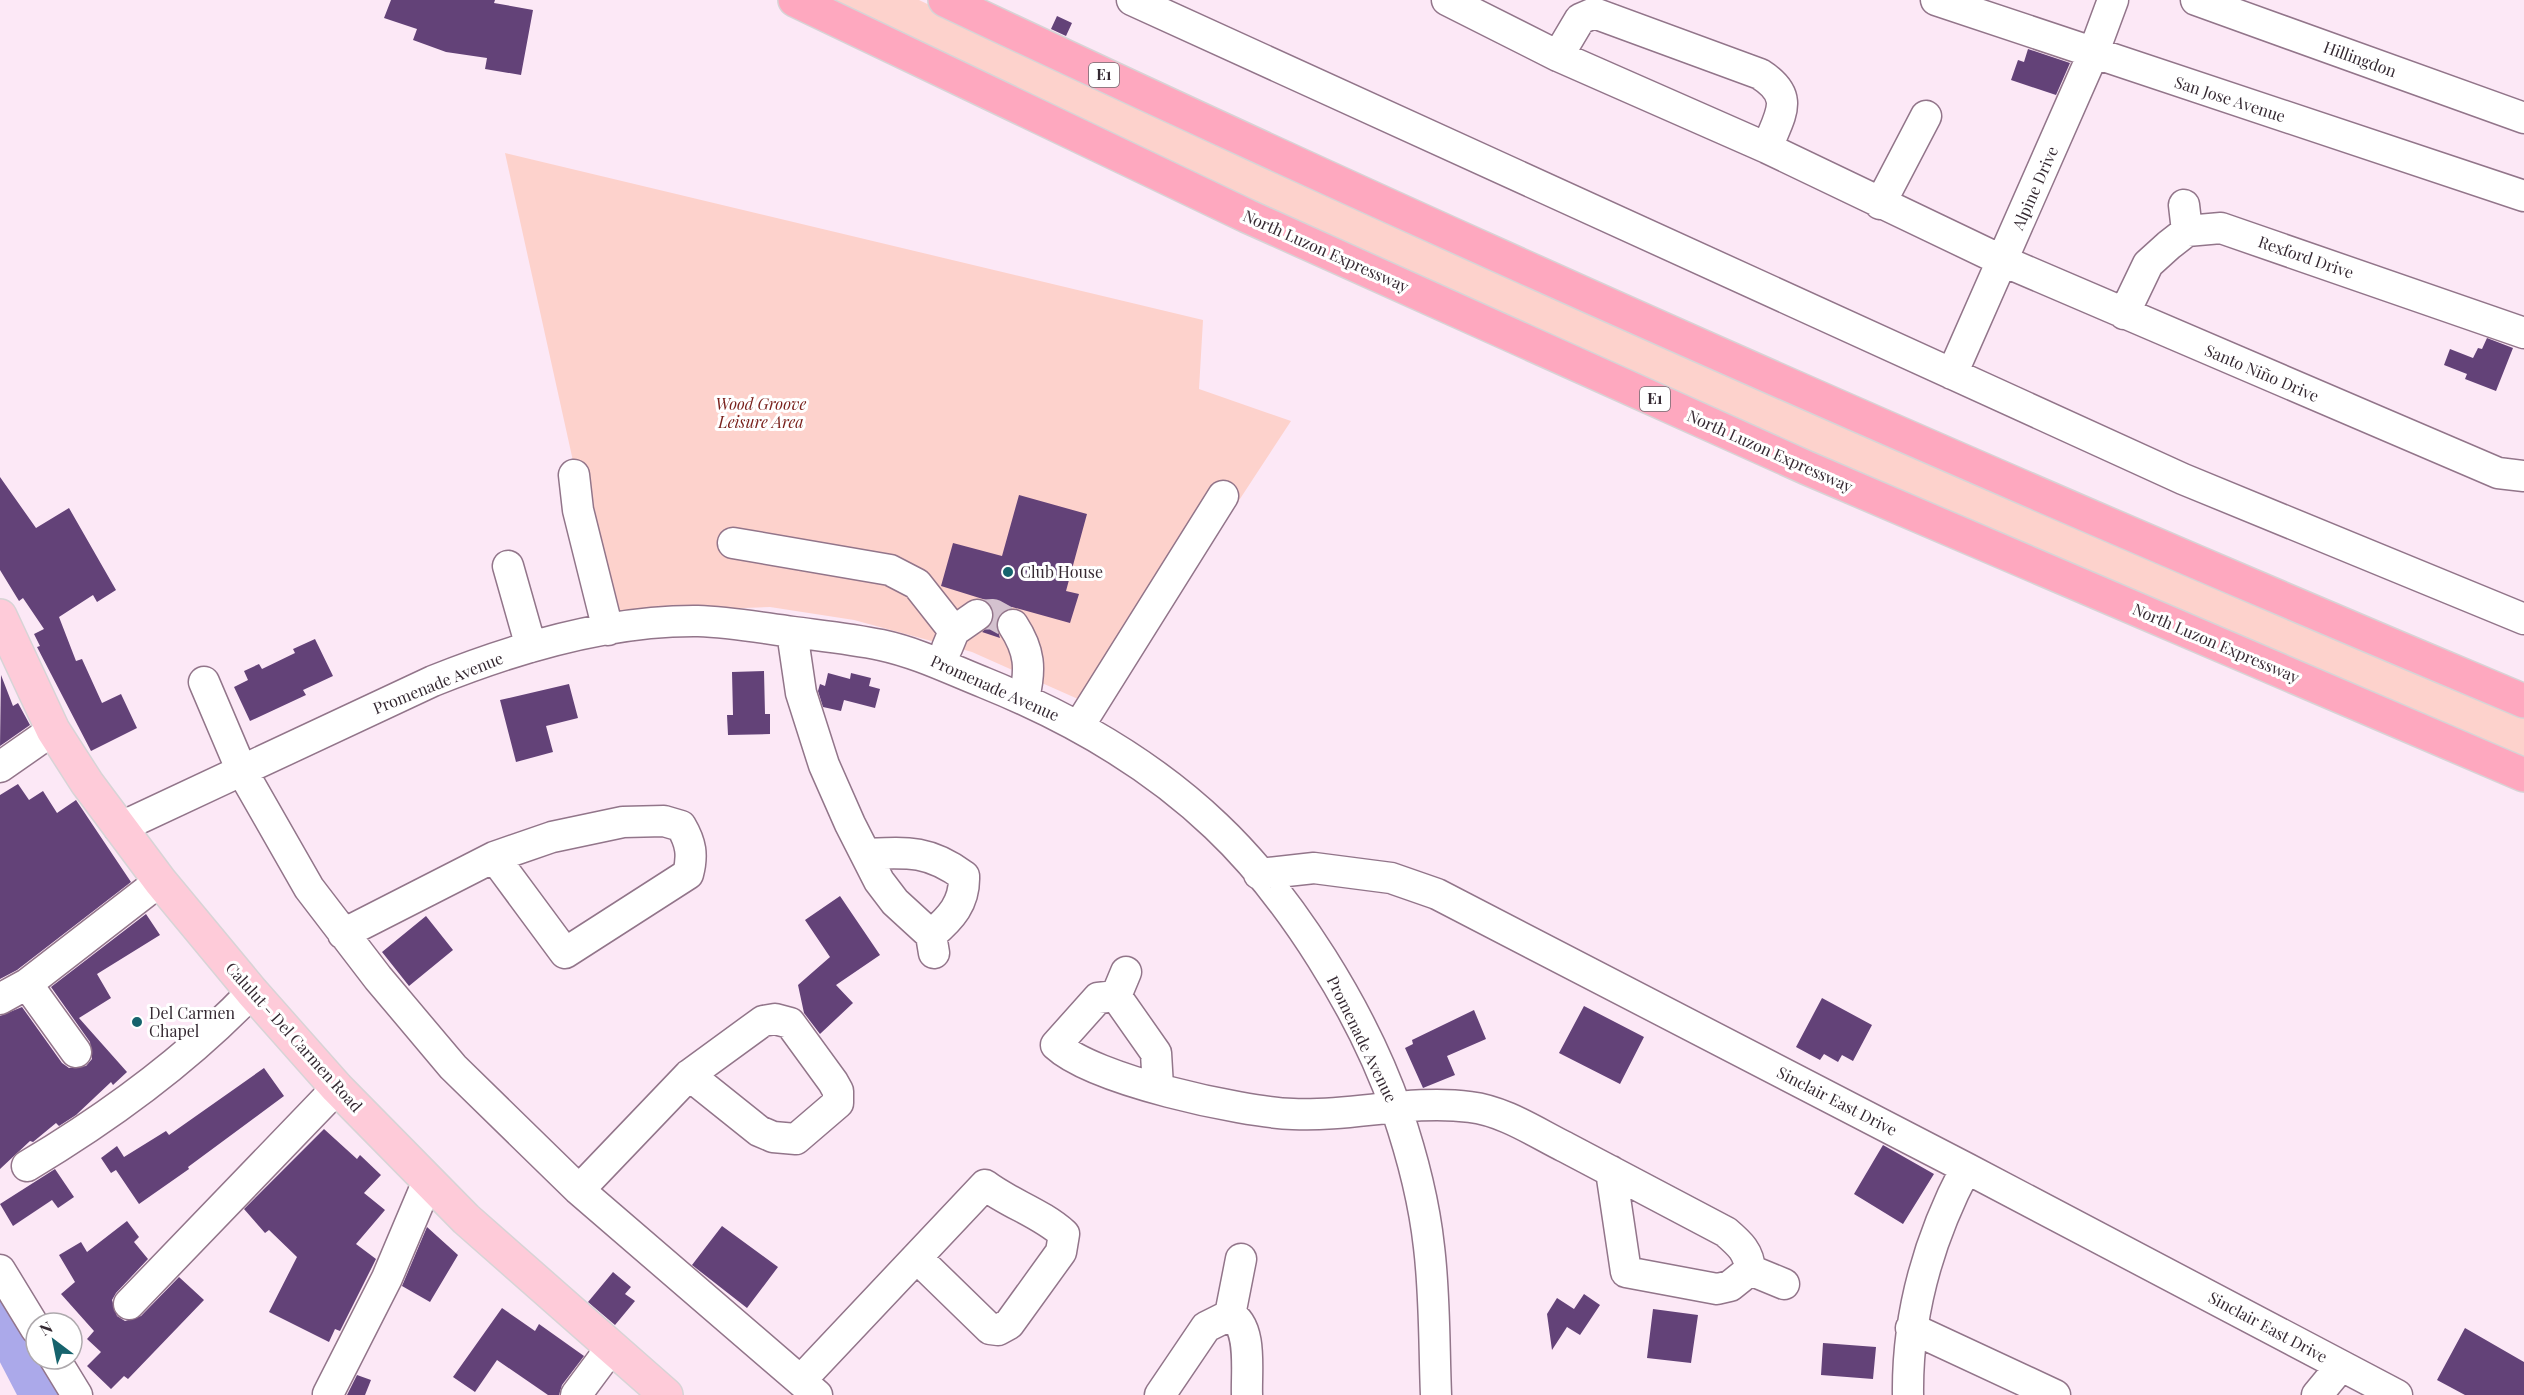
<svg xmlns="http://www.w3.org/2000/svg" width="2524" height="1395" font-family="'Playfair Display',serif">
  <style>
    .green { fill: #fdd2cc }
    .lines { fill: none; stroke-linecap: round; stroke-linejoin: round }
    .river { stroke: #aba9ea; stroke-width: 39 }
    .building { fill: #634278 }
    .minor-tunnel { stroke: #d4c2cf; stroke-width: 30; stroke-dasharray: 30 15; stroke-linecap: butt }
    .minor-casing { stroke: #92758a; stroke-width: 33 }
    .major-casing { stroke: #d7d4d6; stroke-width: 36 }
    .highway-casing { stroke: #d7d4d6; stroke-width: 36 }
    .minor { stroke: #fff; stroke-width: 30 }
    .major { stroke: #fecbd9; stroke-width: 33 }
    .highway { stroke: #fea8bf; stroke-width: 33 }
    .poi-dot { fill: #16636d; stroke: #fff; stroke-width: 2 }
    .labels { text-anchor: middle; stroke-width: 6; stroke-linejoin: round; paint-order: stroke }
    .shield { fill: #fff; stroke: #726970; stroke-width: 1.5 }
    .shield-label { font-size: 15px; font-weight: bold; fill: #352932 }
    .street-label { font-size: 16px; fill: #352932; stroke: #fff }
    .park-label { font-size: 16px; font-style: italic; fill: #7a221d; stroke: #fff }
    .poi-label { font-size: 16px; fill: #352932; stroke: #fff; text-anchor: start }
  </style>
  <rect width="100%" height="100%" fill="#fce8f6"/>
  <!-- green -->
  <path class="green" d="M818,0H919L1048,62L2258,604L2524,717V763L1608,367Z
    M505,153L1203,320L1199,389L1291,421L1139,653L1096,707L972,652L854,620L770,607L611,613L590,538Z"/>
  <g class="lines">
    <!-- river -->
    <path class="river" d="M0,1320L39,1395"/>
  </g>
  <!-- building -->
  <path class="building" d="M391,0H495L494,3L533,10L521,75L485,69L487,58L446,52L413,40L417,29L384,18Z
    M1057,16L1072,23L1066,36L1051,29Z
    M2028,49L2070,63L2056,95L2011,80L2018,60L2024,62Z
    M2487,338L2513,348L2496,391L2465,379L2467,374L2444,365L2450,349L2473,358L2478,348L2482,349Z
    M0,477L36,528L69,508L116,590L97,602L93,595L59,617L76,661L82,659L102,703L121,694L137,728L91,751L37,647L40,646L34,634L44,629L23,598L19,601L0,570Z
    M1019,495L1087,514L1066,591L1079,594L1070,623L1012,607L1005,610L998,616L996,625L1000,638L982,632L992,623L994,614L986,600L941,586L953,543L1002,556Z
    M315,639L333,676L303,690L306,695L250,721L234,687L248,680L244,671L259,664L262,669L295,653L293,649Z
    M764,671L765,714H770V734L728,735L727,715H733L732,672Z
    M828,673L850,679L851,673L871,678L869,686L880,689L875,708L844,700L841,711L823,707L818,691L820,684L825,686Z
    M1,675L13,706L18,703L30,725L0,746Z
    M569,684L578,718L546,726L553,752L516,762L500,700Z
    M18,784L29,800L43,791L57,813L76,800L131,882L17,970L0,979V795Z
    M840,896L880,955L836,985L853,1003L820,1034L804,1013L798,985L830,957L805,920Z
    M146,914L160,935L97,974L111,998L79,1018L127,1072L113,1085L111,1082L76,1115L59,1126L56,1123L33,1142L30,1141L0,1169V1016L22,1007L62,1063L69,1068L86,1066L92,1059L90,1042L51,987Z
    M426,916L453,950L409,986L382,952Z
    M1822,998L1872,1025L1853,1061L1842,1055L1838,1062L1824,1054L1820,1060L1796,1047Z
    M1584,1006L1644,1037L1620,1084L1559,1053Z
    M1474,1010L1486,1039L1447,1056L1455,1075L1423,1088L1405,1048L1413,1044L1412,1040Z
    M264,1068L284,1096L188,1167L189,1169L139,1204L116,1170L111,1173L101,1158L117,1146L124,1157L166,1131L169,1135Z
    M324,1129L357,1159L360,1155L381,1175L364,1193L385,1210L356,1244L376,1259L340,1331L335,1329L329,1342L269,1312L297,1257L269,1230L265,1233L244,1209Z
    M1883,1145L1934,1174L1903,1224L1854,1194Z
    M55,1169L74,1197L58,1208L52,1200L13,1226L0,1204Z
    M127,1221L139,1237L134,1242L148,1259L116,1293L112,1300L117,1316L125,1321L141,1316L179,1277L204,1300L128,1379L124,1376L111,1389L87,1366L101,1352L87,1339L94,1331L61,1294L75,1282L59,1255L81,1242L87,1252Z
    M722,1226L778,1267L747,1308L692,1265Z
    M427,1227L458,1255L430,1302L402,1286Z
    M613,1272L631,1287L625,1294L635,1301L615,1325L588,1302Z
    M1584,1294L1600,1305L1580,1335L1567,1327L1552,1350L1547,1314L1557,1298L1574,1309Z
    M502,1308L535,1331L539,1324L584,1356L562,1385L559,1395H548L497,1360L475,1392L453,1377Z
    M1653,1309L1698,1315L1691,1363L1647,1358Z
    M2465,1328L2524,1362V1395H2465L2437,1380Z
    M1823,1343L1876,1347L1873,1379L1821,1375Z
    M357,1375L371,1380L365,1395H347Z"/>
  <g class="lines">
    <!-- minor-tunnel -->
    <path class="minor-tunnel" d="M977,615L993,614L1013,625"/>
    <!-- minor casing -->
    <g class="minor-casing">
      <path id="minor" d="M1132,0L2183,479L2524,619
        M1447,0L1558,56L1767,148L2003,261L2498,473L2524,476
        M1936,0L2524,196
        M2196,0L2524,118
        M1558,56L1580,19L1594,13L1760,74C1796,97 1780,114 1767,148
        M1880,204L1926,116
        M2184,205L2187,231
        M2124,314L2148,264L2169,245L2187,231L2221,228L2524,333
        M1952,374L2093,54L2113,0
        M574,475L578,510L608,630
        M733,543L890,570L917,584L954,631
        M508,566L531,647
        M1013,625C1030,651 1031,669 1024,698
        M792,632L801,693L824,765L850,824L879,881L895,902L931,935L934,953
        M947,648L954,631L977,615
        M204,682L241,769L309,888L378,978L453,1067L579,1190L817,1395
        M1079,726L1223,496
        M0,767L53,730
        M119,828L433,681C515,648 608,620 698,621C730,622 762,628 793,632C823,636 852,639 881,645C918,653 950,669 985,683C1069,717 1150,763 1216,826C1291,897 1363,1013 1397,1111C1412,1155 1424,1201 1429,1247C1435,1296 1434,1346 1436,1395
        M866,854C907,852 929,850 964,876
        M1259,874L1314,868L1391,878L1437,894L1966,1168L2397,1395
        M343,934L494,857L552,837L623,822L664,821L681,826C691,843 693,855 688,874L565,953L494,857
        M931,935C951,918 965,903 964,876
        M1126,972L1116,996L1098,998L1056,1045C1094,1080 1240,1112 1293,1114C1352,1117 1411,1099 1470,1107C1504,1111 1535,1132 1565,1147C1619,1175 1672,1204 1726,1232C1740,1244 1749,1252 1750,1270L1730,1286L1717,1289L1626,1272L1611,1171
        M27,984L76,1052
        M1116,996L1156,1053L1158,1087
        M0,999L27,984L160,881
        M27,1166C109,1117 186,1061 252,992
        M579,1190L689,1075L763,1021L775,1019L790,1023L833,1082L838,1091V1103L796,1139L773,1137L759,1131L689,1075
        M0,1270L36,1329
        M1750,1270L1784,1284
        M129,1304L337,1088
        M1230,1315L1241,1259
        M1911,1328L2055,1395
        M55,1359L77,1395
        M802,1379L985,1185C1010,1204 1041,1213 1064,1234L1061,1252L1009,1324L998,1330L990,1329L918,1259
        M328,1394L387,1278L428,1181
        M576,1395L611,1348
        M1160,1395L1206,1327L1230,1315C1253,1326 1246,1372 1247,1395
        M1908,1395C1907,1315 1929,1238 1966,1168
        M2317,1395L2341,1366"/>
    </g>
    <!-- major casing -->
    <g class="major-casing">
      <path id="major" d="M0,616L53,730L87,783L160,881L252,992L337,1088L466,1219L666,1395"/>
    </g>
    <!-- highway casing -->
    <g class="highway-casing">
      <path id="highway" d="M795,0L1247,216L1807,468L2524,775
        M945,0C1465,246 1993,478 2524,701"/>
    </g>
    <!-- minor -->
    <use href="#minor" class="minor"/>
    <!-- major -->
    <use href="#major" class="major"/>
    <!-- highway -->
    <use href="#highway" class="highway"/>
  </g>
  <!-- markers -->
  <g class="poi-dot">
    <circle cx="1008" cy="572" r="6"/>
    <circle cx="137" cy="1022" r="6"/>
  </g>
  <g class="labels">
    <!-- shield labels -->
    <g class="shield">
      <rect x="1089" y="63" width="30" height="24" rx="4.5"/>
      <rect x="1640" y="387" width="30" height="24" rx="4.5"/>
    </g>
    <g class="shield-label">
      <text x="1104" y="80">E1</text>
      <text x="1655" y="404">E1</text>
    </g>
    <!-- street labels -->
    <g class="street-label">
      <text transform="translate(2360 59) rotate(20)" y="6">Hillingdon</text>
      <text transform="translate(2230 99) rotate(18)" y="6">San Jose Avenue</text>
      <text transform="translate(2035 188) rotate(-66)" y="6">Alpine Drive</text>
      <text transform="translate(1326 251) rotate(24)" y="6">North Luzon Expressway</text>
      <text transform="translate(2306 257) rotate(19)" y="6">Rexford Drive</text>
      <text transform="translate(2262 373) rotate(23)" y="6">Santo Niño Drive</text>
      <text transform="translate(1770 451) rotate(24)" y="6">North Luzon Expressway</text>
      <text transform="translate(2216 643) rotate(23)" y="6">North Luzon Expressway</text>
      <text transform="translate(438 683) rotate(-22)" y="6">Promenade Avenue</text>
      <text transform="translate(995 688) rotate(24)" y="6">Promenade Avenue</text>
      <text transform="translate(294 1037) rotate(48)" y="6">Calulut - Del Carmen Road</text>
      <text transform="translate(1362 1039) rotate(64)" y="6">Promenade Avenue</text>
      <text transform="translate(1837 1101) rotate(27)" y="6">Sinclair East Drive</text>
      <text transform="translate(2268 1327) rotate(28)" y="6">Sinclair East Drive</text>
    </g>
    <!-- park labels -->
    <g class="park-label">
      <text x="761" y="410">Wood Groove<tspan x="761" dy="18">Leisure Area</tspan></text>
    </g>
    <!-- poi labels -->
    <g class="poi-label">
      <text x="1020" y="578">Club House</text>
      <text x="149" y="1019">Del Carmen<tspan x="149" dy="18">Chapel</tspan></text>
    </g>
  </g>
  <!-- north arrow -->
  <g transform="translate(54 1341) rotate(328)"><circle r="28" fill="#ffffff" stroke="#aea9ad" stroke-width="1.5"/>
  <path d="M0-4.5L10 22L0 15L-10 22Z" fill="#16636d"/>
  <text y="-9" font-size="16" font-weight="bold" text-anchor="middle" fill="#352932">N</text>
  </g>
</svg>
